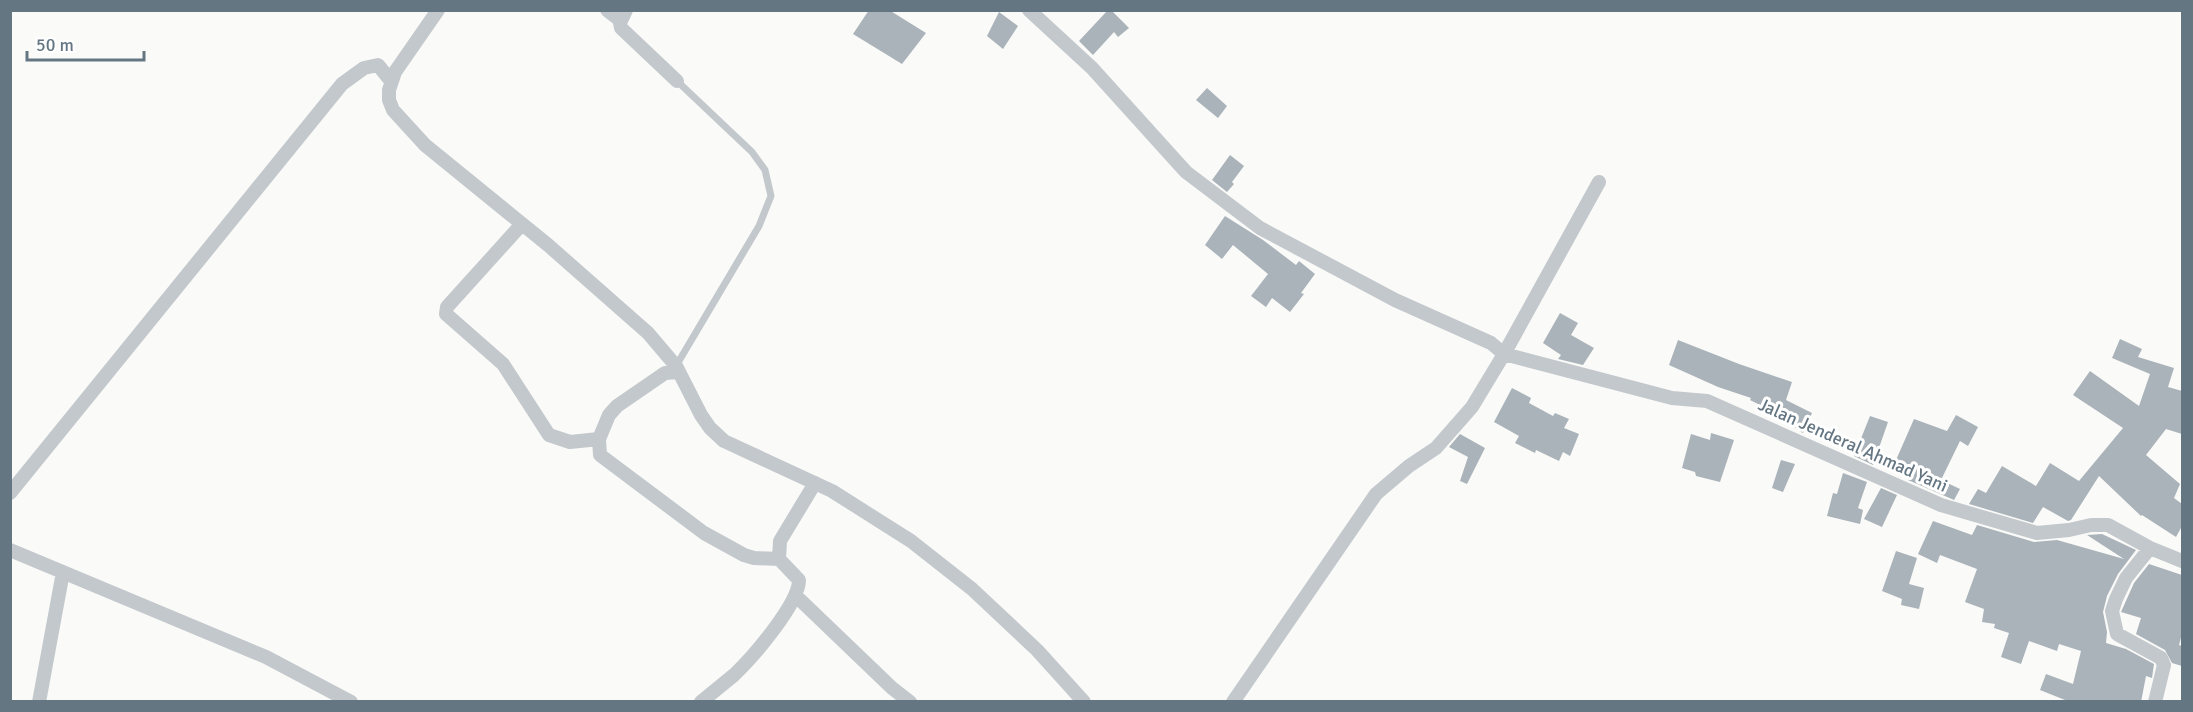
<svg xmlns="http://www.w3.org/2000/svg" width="2193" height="712" font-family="Signika,sans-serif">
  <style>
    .building { fill: #aab3b9 }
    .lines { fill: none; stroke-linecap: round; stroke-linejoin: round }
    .lane { stroke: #c3c8cc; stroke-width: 7 }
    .street { stroke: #c3c8cc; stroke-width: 14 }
    .labels { text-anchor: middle; stroke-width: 6; stroke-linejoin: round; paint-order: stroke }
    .street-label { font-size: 18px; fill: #657683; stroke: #fff }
  </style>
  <rect width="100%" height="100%" fill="#fafaf8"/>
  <!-- building -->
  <path class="building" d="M869,10H889L926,33L902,64L853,34Z
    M1108,10H1111L1129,28L1118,37L1114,32L1093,55L1079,41Z
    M999,12L1018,26L1003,49L987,36Z
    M1207,88L1227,106L1218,118L1196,100Z
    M1230,155L1244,166L1232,182L1234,184L1227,192L1212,180Z
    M1225,216L1263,240L1296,265L1299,261L1315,274L1301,293L1304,294L1290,312L1272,298L1266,307L1251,296L1268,274L1233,245L1222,259L1205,245Z
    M1560,313L1578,323L1571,335L1594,348L1583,365L1558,359L1561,355L1543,343Z
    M2120,339L2142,349L2138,357L2174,368L2168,387L2182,391V434L2166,429L2146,455L2180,484L2174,498L2182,504V526L2176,537L2142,515L2141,516L2099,476L2071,520L2068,521L2043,507L2033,523L1969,504L1978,489L1986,493L2002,466L2036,486L2050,463L2079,481L2123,428L2073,395L2090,371L2139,406L2150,374L2112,358Z
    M1678,340L1739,364L1792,382L1786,400L1812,413L1803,433L1785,421L1786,418L1750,400L1751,398L1718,387L1669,365Z
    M1512,388L1531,398L1529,403L1553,416L1555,413L1569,419L1564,428L1579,434L1570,456L1563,452L1559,461L1536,450L1535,453L1515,443L1519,436L1494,422Z
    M1956,415L1978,427L1968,446L1960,441L1941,480L1960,489L1954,500L1908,480L1913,469L1896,460L1914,419L1947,431Z
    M1870,416L1888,422L1873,465L1854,456Z
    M1711,433L1734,440L1720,482L1696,476L1695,472L1682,468L1691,434L1710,440Z
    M1460,434L1485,448L1467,484L1460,481L1468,457L1449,447Z
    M1781,460L1795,464L1783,492L1772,488Z
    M1843,473L1867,482L1858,508L1863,510L1860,524L1827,516L1833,493L1837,494Z
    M1881,488L1897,495L1882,527L1864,519Z
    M1933,521L1972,535L1977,525L2034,542L2057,540L2124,559L2087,535L2102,534L2136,550L2118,574L2107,596L2103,612L2107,632L2106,643L2126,649L2154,664L2152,678L2146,676L2141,702H2070L2040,690L2046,674L2073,684L2081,651L2059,644L2057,651L2029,641L2021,664L2001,657L2009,633L1994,628L1995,624L1982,622L1984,609L1965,602L1977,569L1940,555L1937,563L1918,554Z
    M1896,551L1917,558L1909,584L1924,588L1919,609L1901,605L1902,599L1882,591Z
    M2149,564L2182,575V634L2179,645L2182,646V666L2172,663L2165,650L2136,634L2141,618L2121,612L2134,583Z"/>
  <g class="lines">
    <!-- lane -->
    <path class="lane" d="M676,366L759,226L771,196L765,170L752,152L677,81"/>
    <!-- street -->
    <path class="street" d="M438,10L395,72L389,90V100L393,110L425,145L548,245L648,333L676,366L701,415L710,428L724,441L832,491L911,541L972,589L1037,650L1084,702
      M607,10L621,21
      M626,10L620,23L621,28L677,81
      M1029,10L1092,68L1186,172L1260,228L1395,300L1491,343L1504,354L1472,407L1436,448L1409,466L1376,494L1233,702
      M1599,182L1504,354L1672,398L1707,401L1941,505L2037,533L2069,530L2091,525H2108L2150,548L2182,561
      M522,224L447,307L446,314L503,364L549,435L570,442L599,439
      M678,372L665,373L617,406L609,415L599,439L600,455L704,533L744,555L754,558L779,559
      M10,493L342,84L364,68L378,65L391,81
      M2150,548L2126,578L2116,599L2112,611L2117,634L2161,658L2164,665L2155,702
      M10,550L266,657L351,702
      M795,595L892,688L910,702
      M39,702L63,572
      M701,702C712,693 723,684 734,675C752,658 799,604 799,580L779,559L780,541L815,483"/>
  </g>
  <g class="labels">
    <!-- street labels -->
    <g class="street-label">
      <text transform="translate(1853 445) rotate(24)" y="6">Jalan Jenderal Ahmad Yani</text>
    </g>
  </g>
  <!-- border -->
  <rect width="2193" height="712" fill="none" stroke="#657683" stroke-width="24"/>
  <!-- scale -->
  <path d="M27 51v9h117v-9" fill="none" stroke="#657683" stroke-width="3"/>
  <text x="36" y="51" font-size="18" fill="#657683" stroke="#ffffff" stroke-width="4.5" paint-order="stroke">50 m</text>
</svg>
